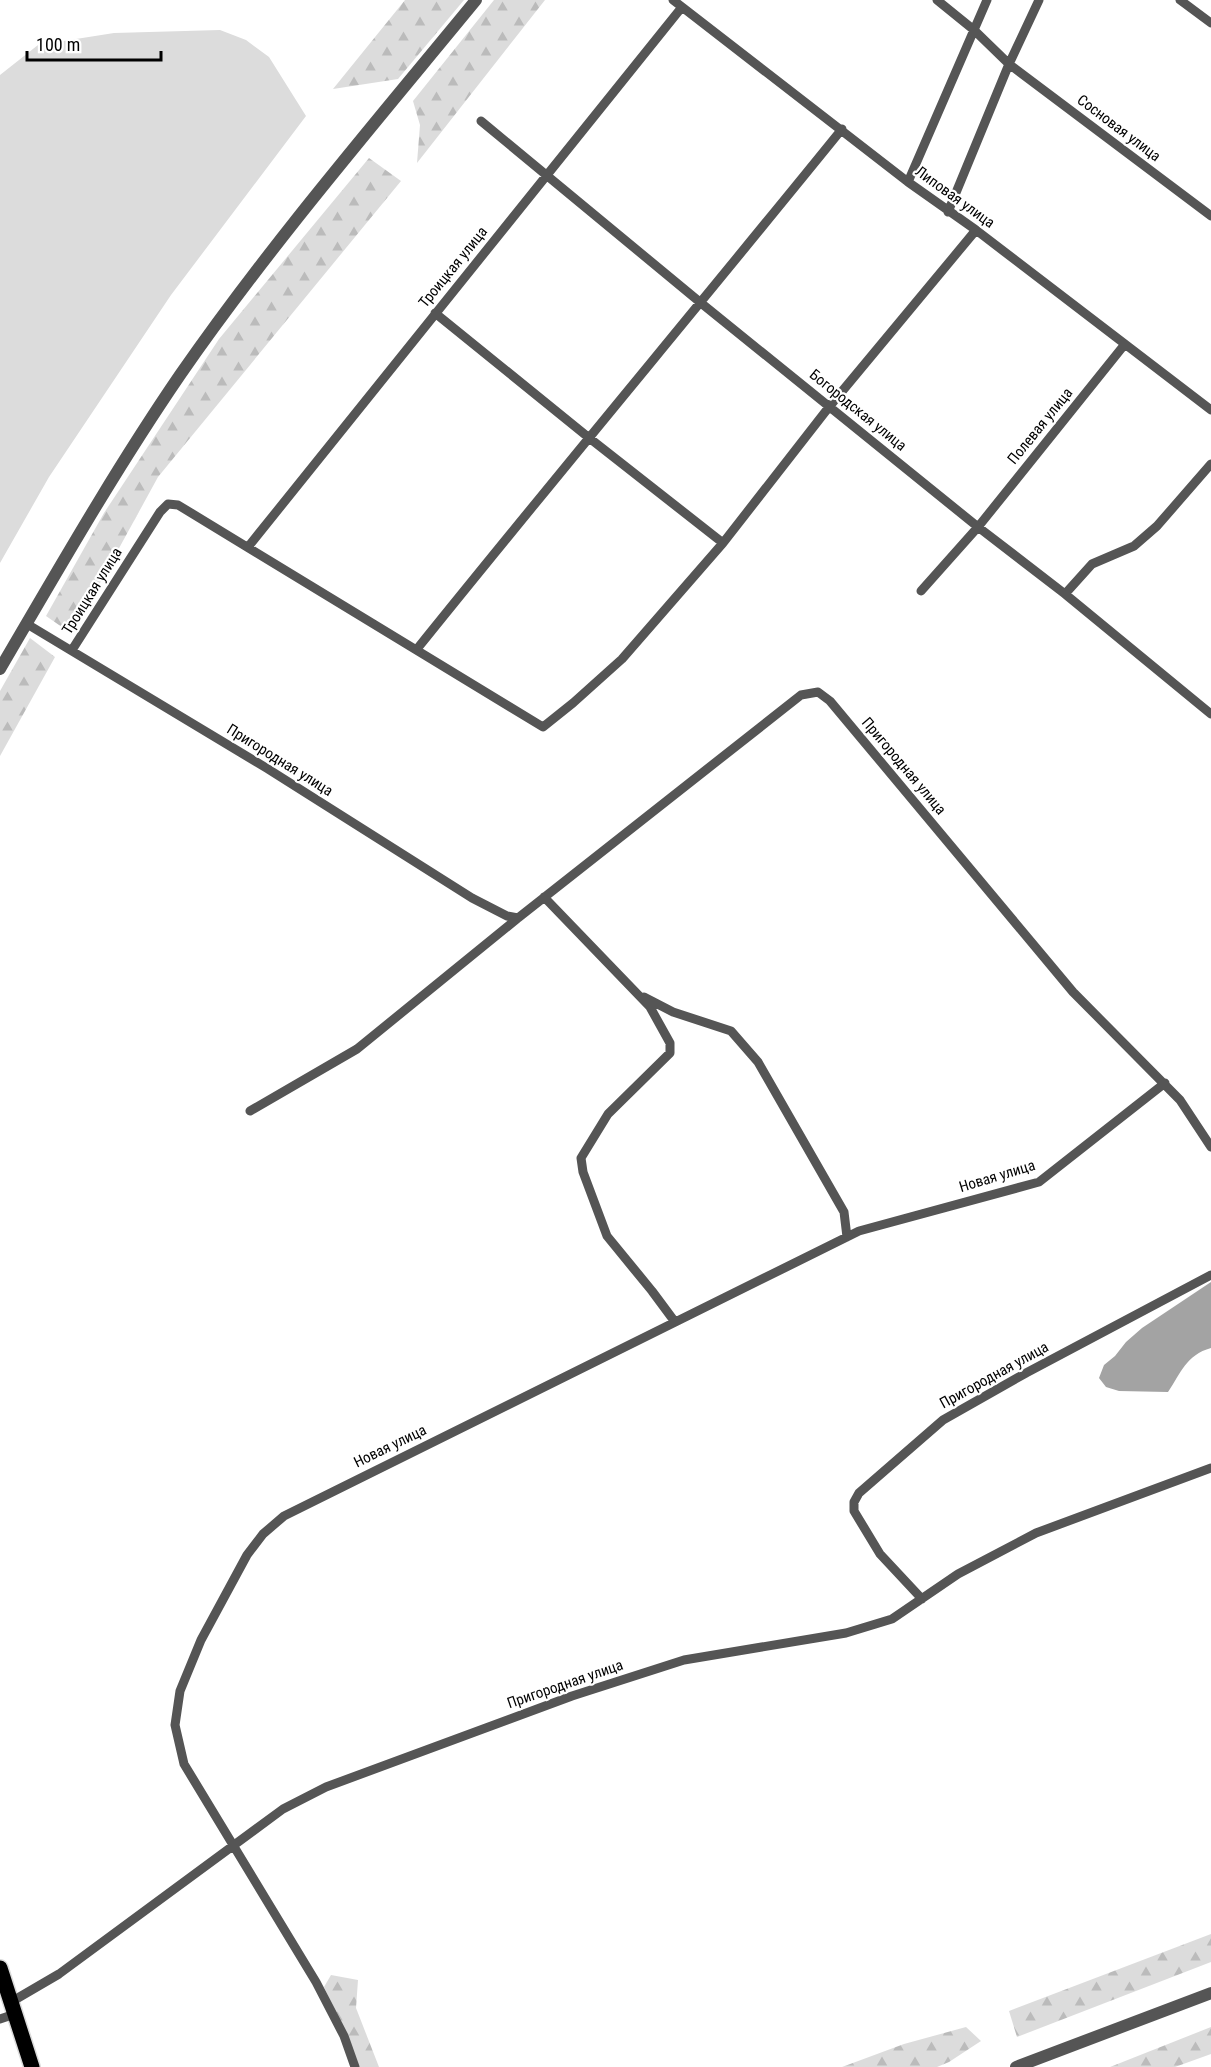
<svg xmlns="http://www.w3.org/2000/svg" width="1211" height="2067" font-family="'Roboto Condensed',sans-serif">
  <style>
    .forest { fill: url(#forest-firs) }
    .green { fill: #dcdcdc }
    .water { fill: #a3a3a3 }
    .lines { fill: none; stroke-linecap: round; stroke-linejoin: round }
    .primary-casing { stroke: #dbdbdb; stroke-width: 18 }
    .minor { stroke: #555; stroke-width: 9 }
    .tertiary { stroke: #555; stroke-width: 12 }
    .primary { stroke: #000; stroke-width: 15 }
    .labels { text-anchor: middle; stroke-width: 4.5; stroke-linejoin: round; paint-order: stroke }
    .street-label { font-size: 15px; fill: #000; stroke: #fff }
  </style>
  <defs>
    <pattern id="forest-firs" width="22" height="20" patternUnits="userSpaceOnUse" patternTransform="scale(1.5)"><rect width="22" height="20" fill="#dcdcdc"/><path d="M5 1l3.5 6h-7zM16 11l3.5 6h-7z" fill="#bbb"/></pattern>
  </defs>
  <rect width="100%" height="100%" fill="#fff"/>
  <!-- forest -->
  <path class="forest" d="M405,0H464L398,79L333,89Z
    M494,0H545L417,163L420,125L413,101Z
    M369,158L401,181L158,477L72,634L46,616L104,513L219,339Z
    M30,638L55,657L0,756V691Z
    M1211,1934V1962L1017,2037L1009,2011Z
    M331,1975L358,1980L356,2008L379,2067H359L324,1987Z
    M966,2027L981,2041L949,2062L937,2067H842L904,2044Z
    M1211,2027V2054L1175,2067H1110Z"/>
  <!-- green -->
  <path class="green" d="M220,30L246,40L269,57L306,116L171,295L49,477L0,563V75L38,45L114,33Z"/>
  <!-- water -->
  <path class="water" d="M1211,1282V1348C1186,1355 1181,1373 1168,1392L1119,1391L1106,1387L1099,1378L1104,1365L1115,1356L1126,1342L1142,1328Z"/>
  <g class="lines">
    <!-- primary casing -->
    <g class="primary-casing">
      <path id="primary" d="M0,1968L32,2067"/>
    </g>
    <!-- minor -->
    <path class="minor" d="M673,0L908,182L976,230L1211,410
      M937,0L974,30L1009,64L1039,0
      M1180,0L1211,23
      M481,121L701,303L978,527L1065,594L1211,714
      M908,182L987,0
      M948,212L1009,64L1211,216
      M435,313L588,437L723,543
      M248,547L682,7
      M921,591L978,527L1125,344
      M1065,594L1092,564L1134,546L1157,526L1211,464
      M27,624L268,769L472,898L507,916L518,918
      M417,649C557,475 701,303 842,129
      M72,650L160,512L168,504L178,505L543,727L573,703L622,659L723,543L829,407L976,230
      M544,897L650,1007L670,1043V1053L608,1114L581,1158L583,1172L607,1236L652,1291L675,1322
      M644,997L673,1012L731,1031L758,1062L844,1212L847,1237
      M250,1111L357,1049L518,918L801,695L818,692L830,701L1073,992L1180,1100L1211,1147
      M922,1599L880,1554L854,1511V1502L859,1493L943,1420L1026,1373L1211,1275
      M11,2002L59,1974L283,1809L326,1787L572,1696L684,1660L846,1633L892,1619L958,1574L1036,1533L1211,1468
      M0,2019L15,2014
      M355,2067L344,2036L316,1982L184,1764L175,1725L180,1691L201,1640L247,1555L263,1534L284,1516L859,1231L1039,1182L1165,1083"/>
    <!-- tertiary -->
    <path class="tertiary" d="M0,669C58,570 115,470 180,375C271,244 375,123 476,0
      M1016,2067L1211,1993"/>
    <!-- primary -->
    <use href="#primary" class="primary"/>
  </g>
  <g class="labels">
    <!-- street labels -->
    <g class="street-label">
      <text transform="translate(1119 128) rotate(37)" y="5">Сосновая улица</text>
      <text transform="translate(955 197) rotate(36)" y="5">Липовая улица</text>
      <text transform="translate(453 267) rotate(-51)" y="5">Троицкая улица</text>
      <text transform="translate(858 410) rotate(39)" y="5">Богородская улица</text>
      <text transform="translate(1040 426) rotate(-51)" y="5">Полевая улица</text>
      <text transform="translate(92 591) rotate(-58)" y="5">Троицкая улица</text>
      <text transform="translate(280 760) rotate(32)" y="5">Пригородная улица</text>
      <text transform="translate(904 766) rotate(50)" y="5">Пригородная улица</text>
      <text transform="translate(997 1176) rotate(-17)" y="5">Новая улица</text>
      <text transform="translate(994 1375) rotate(-29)" y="5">Пригородная улица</text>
      <text transform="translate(390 1446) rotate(-26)" y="5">Новая улица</text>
      <text transform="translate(565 1684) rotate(-19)" y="5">Пригородная улица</text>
    </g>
  </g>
  <!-- scale -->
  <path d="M27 51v9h134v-9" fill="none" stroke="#000000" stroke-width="3"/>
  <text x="36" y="51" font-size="18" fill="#000000" stroke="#ffffff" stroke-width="4.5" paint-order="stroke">100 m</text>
</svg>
